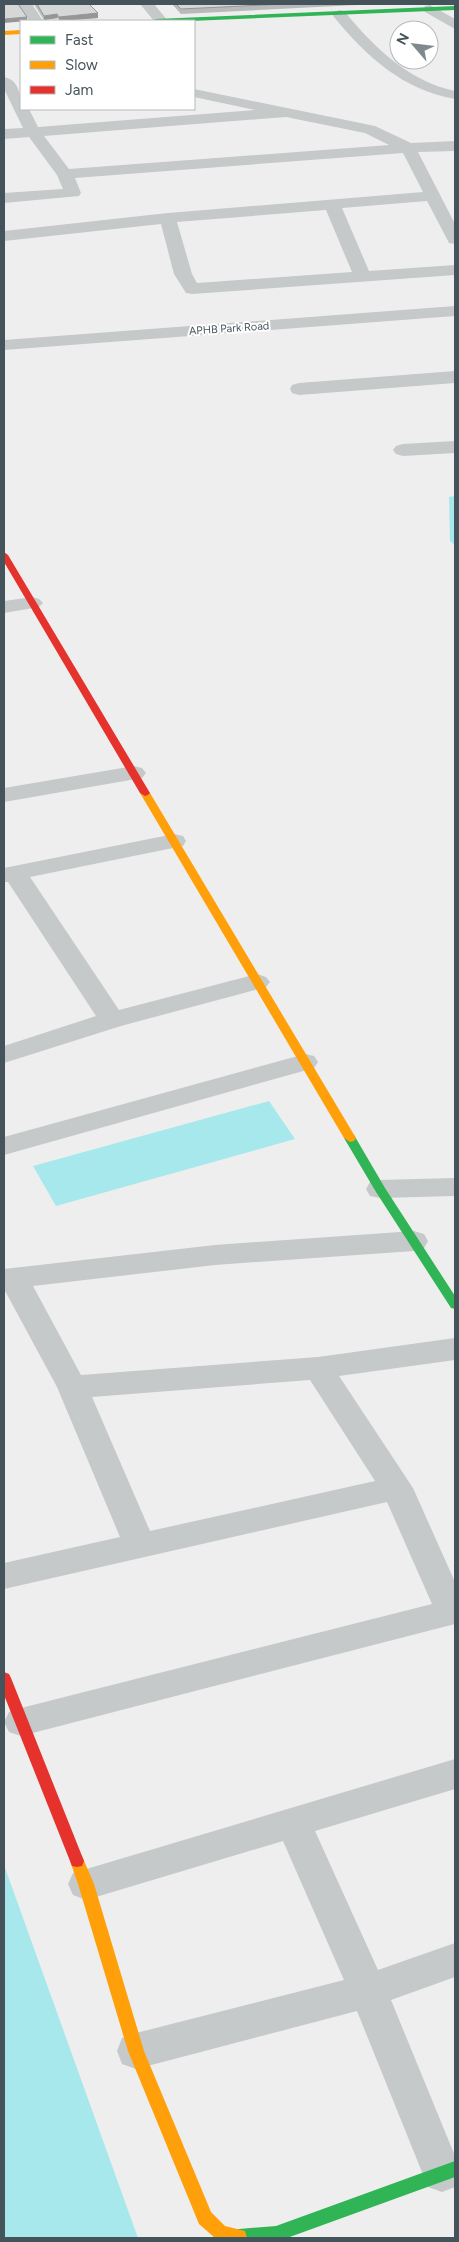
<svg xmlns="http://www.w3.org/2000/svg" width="459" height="2242" font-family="Figtree,sans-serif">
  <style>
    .water { fill: #a6e8ec }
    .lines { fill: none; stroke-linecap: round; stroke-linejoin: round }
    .street { fill: #c5c9ca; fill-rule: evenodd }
    .fast { fill: #30b455; fill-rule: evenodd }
    .slow { fill: #ff9f0a; fill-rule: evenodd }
    .jam { fill: #e5322d; fill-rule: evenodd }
    .wall { fill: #b8b9b9 }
    .shaded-wall { fill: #969696 }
    .building { fill: #d6d7d7; stroke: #969696 }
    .labels { text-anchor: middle; stroke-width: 4; stroke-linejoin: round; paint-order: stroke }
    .far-street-label { font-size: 11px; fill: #45545a; stroke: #fff }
  </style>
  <rect width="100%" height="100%" fill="#efeeee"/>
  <!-- water -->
  <path class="water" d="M455,496V545L450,541L449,497Z
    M269,1101L295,1139L56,1206L33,1166Z
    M4,1865L138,2238H4Z"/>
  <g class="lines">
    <!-- street -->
    <path class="street" d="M18,4H32L43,21H29Z
      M140,4H154L168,21H154Z
      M430,5L455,19V29L425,12L423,9L425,6Z
      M339,10L344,11C374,47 408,81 455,91V99C403,90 367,57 334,17L332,14Z
      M4,77C19,80 21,95 21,109H29L38,127L255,110L194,97V89L375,126L411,143L455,141V151L418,152L455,224V244L449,243L447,239L427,201L342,208L369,271L455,265V275L192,294L186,293L174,274L161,224L4,241V231L168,213L423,192L403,153L75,178L81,193L79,196L4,203V193L63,189L57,175L29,137L4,139V129L23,128L4,89ZM286,117L365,133L389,145L69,169L44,136ZM326,210L352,272L197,283L192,274L177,222Z
      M455,306V316L4,350V340Z
      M455,371V383L299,395L292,393L290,389L292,385L299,383Z
      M455,441V453L403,456L396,454L393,450L396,446L403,444Z
      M32,597L39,599L43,603L39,607L4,613V601Z
      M134,766L142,768L146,773L142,778L4,802V788Z
      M174,834L183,836L186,841L183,846L30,877L119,1010L257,974L266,977L270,982L266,987L121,1026L4,1063V1046L96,1016L8,882H4V868Z
      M305,1054L314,1056L318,1062L314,1068L4,1155V1137Z
      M455,1178V1196L380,1198L370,1196L366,1189L370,1182L380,1180Z
      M414,1231L424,1234L428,1241L424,1248L414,1251L215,1265L33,1286L81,1375L318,1357L455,1338V1360L339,1376L413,1488L455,1582V1624L21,1736L9,1732L4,1722L9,1712L21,1708L432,1604L387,1502L4,1589V1563L120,1537L57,1387L4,1289V1269L215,1245ZM310,1380L375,1481L150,1531L92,1397Z
      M455,1759V1789L315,1831L378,1970L455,1943V1977L391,2000L455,2156V2187L442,2192L428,2187L357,2011L136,2069L122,2064L117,2051L122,2038L136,2033L344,1980L283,1841L86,1900L73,1895L68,1884L73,1873Z"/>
    <!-- fast -->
    <path class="fast" d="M455,6V10L190,21H153L156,19Z
      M350,1134L354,1135L385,1188L455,1296V1309L451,1308L376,1192L344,1138Z
      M455,2161V2177L287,2238L231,2237L233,2231L239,2229L276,2226Z"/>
    <!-- slow -->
    <path class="slow" d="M21,30V34L4,35V31Z
      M145,790L150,793L356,1138L354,1141L350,1142L344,1138L140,793Z
      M77,1855L82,1856L94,1884L144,2051L211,2212L225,2226L245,2231L247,2238H215L199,2224L128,2051L78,1884L70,1861L72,1856Z"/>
    <!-- jam -->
    <path class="jam" d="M4,552L8,555L150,793L148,795L145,796L140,793L4,562Z
      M4,1672L9,1674L11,1678L84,1861L82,1866L77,1867L72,1866L70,1861L4,1695Z"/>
  </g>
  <!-- wall -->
  <path class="wall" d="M34,4H89L98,18L59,21L58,18L44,20Z
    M172,4H376L181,14Z"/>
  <!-- shaded-wall -->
  <path class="shaded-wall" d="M98,13V18L59,21V17Z
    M57,14L58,18L44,20V16Z
    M27,17V21L4,23V19Z"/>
  <!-- building -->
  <path class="building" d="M4,4H18L27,17L4,19Z
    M37,4H89L98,13L59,17L57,14L44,16Z
    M176,4H284L181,9Z"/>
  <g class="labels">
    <!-- far-street labels -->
    <g class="far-street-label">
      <text transform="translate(229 328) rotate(-4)" y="4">APHB Park Road</text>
    </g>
  </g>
  <!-- border -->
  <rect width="459" height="2242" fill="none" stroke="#45545a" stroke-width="10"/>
  <!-- legend -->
  <rect x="20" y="20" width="175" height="90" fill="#ffffff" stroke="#b5bbbd"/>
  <rect x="30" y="36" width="25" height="8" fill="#30b455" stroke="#b5bbbd"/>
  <text x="65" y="45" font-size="15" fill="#45545a">Fast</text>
  <rect x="30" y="61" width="25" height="8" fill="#ff9f0a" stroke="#b5bbbd"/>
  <text x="65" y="70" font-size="15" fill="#45545a">Slow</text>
  <rect x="30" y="86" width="25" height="8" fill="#e5322d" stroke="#b5bbbd"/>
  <text x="65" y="95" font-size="15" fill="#45545a">Jam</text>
  <!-- north arrow -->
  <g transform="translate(414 45) rotate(298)"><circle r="24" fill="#ffffff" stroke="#b5bbbd"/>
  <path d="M0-4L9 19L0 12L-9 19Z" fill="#808a8e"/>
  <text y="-8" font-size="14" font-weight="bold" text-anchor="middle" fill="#45545a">N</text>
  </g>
</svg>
